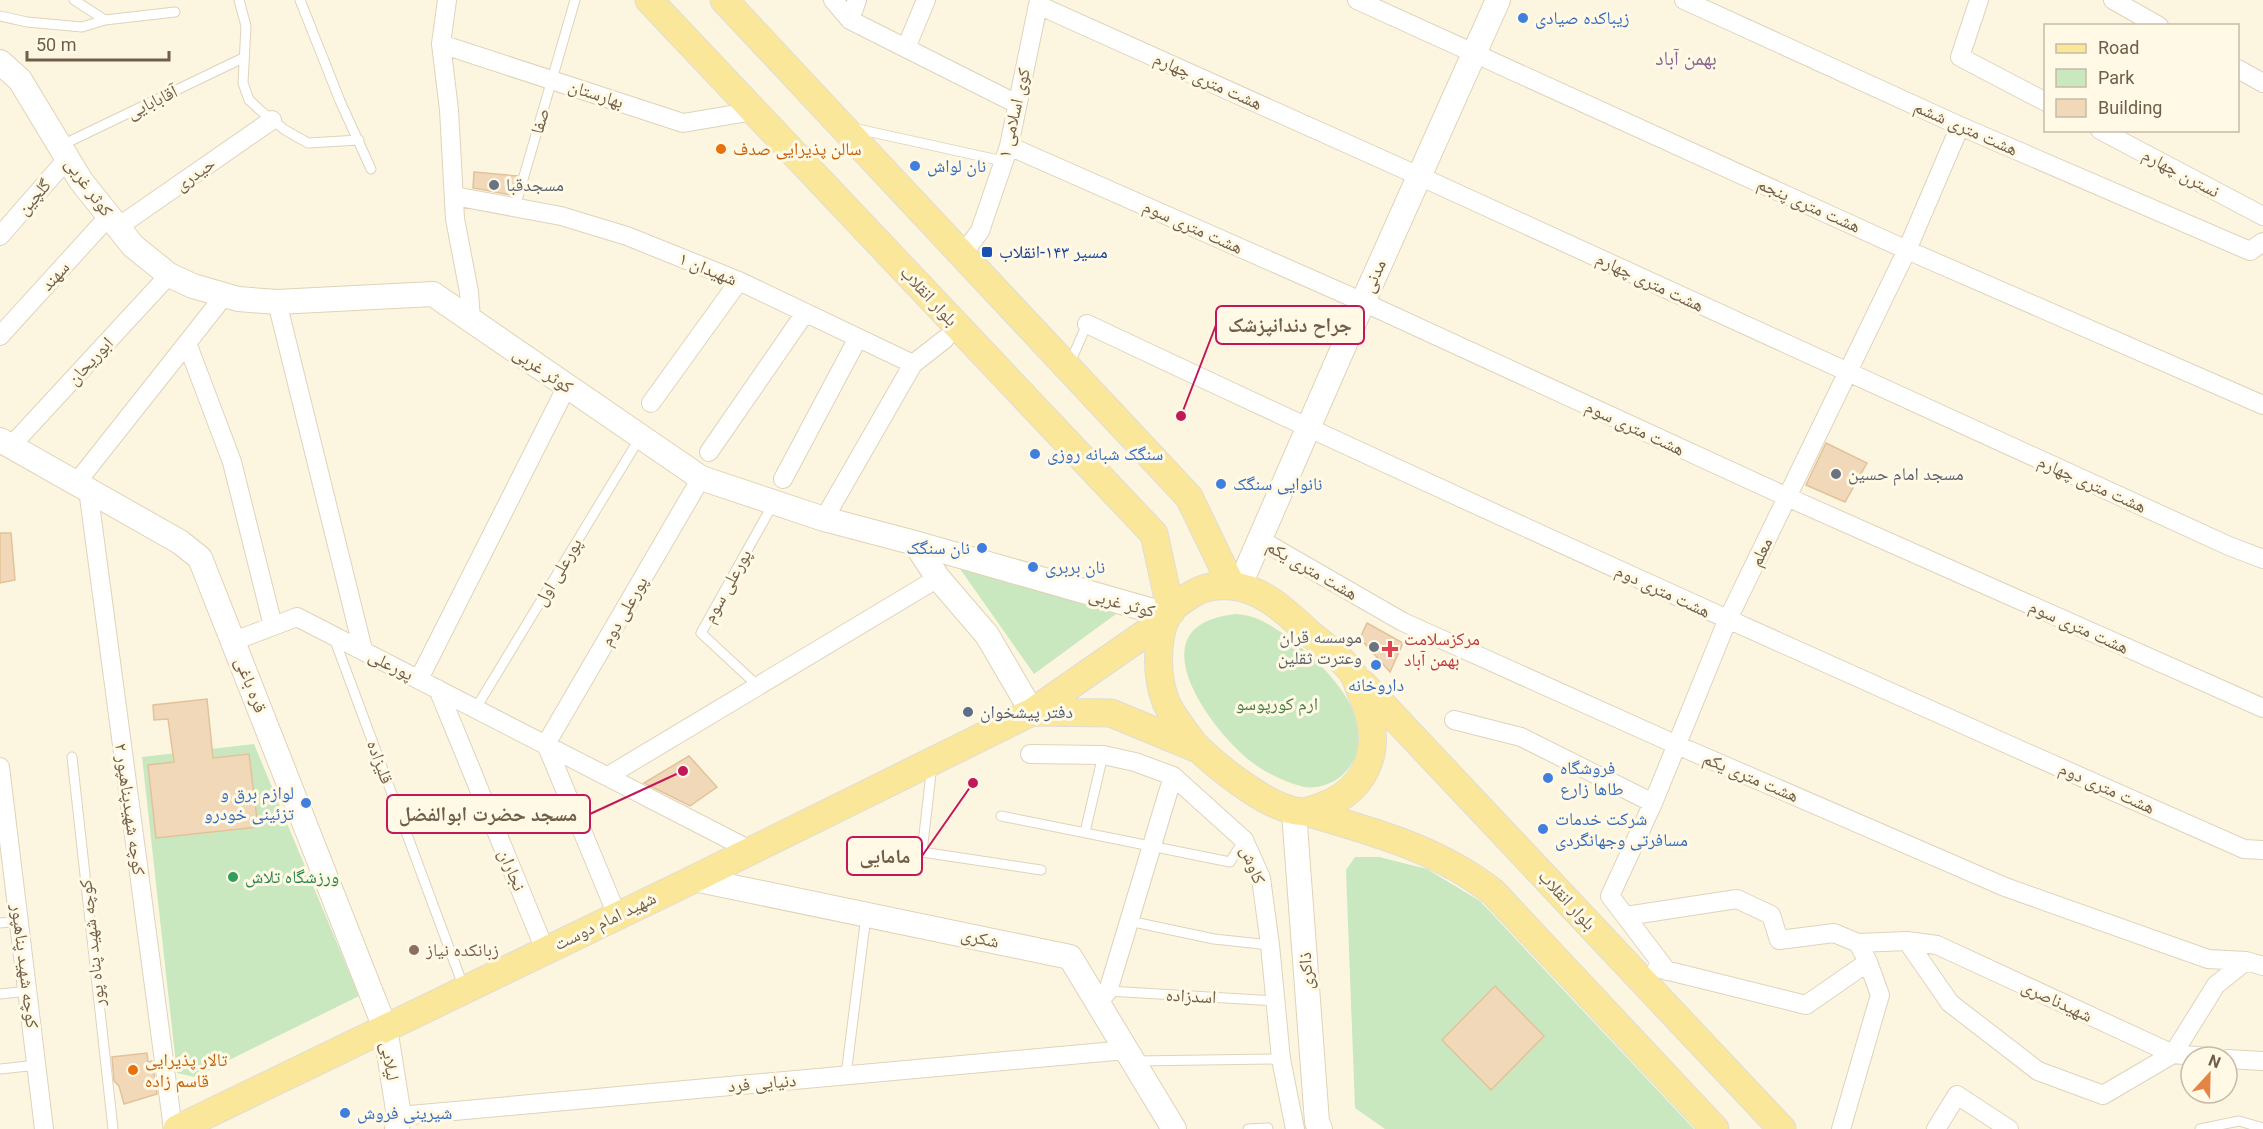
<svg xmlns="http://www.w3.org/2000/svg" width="2263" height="1129" font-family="Roboto,'Noto Naskh Arabic',sans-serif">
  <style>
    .green { fill: #c9e8bf }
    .building { fill: #f0d8b8; stroke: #e3c299; stroke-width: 1.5 }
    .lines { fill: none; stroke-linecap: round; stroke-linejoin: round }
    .lane-casing { stroke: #dfd3bc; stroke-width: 11 }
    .street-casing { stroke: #dfd3bc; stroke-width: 20 }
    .secondary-casing { stroke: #e1d2b7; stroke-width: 26 }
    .primary-casing { stroke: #e0dcd7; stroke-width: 29 }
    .lane { stroke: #fff; stroke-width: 9 }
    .street { stroke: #fff; stroke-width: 18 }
    .secondary { stroke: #fff; stroke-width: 24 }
    .primary { stroke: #fae799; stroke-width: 27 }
    .shop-dot { fill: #3f7fe0; stroke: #fff9e6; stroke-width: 2 }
    .food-dot { fill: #e8710a; stroke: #fff9e6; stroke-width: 2 }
    .worship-dot { fill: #6b7280; stroke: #fff9e6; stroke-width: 2 }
    .transit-dot { fill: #1a4fb4; stroke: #fff9e6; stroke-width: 2 }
    .health-dot { fill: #e0444e; stroke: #fff9e6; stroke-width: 2 }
    .service-dot { fill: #5c6f8a; stroke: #fff9e6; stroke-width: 2 }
    .leisure-dot { fill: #2e9e5b; stroke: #fff9e6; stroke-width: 2 }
    .education-dot { fill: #8d6e63; stroke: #fff9e6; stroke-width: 2 }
    .labels { text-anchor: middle; stroke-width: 6; stroke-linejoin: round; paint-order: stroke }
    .shop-label { font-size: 18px; fill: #366cbe; stroke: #fff9e6; text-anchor: start }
    .street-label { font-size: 18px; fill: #715e48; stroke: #fff9e6 }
    .food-label { font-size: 18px; fill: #c56008; stroke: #fff9e6; text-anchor: start }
    .worship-label { font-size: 18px; fill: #5b616d; stroke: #fff9e6; text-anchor: start }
    .transit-label { font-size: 18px; fill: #164399; stroke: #fff9e6; text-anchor: start }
    .health-label { font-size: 18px; fill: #be3a42; stroke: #fff9e6; text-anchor: start }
    .park-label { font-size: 18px; fill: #4a7d43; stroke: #fff9e6 }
    .service-label { font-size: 18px; fill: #4e5e75; stroke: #fff9e6; text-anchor: start }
    .leisure-label { font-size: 18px; fill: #27864d; stroke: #fff9e6; text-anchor: start }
    .education-label { font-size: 18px; fill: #785e54; stroke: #fff9e6; text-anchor: start }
    .neighbourhood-label { font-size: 20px; fill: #8d6495; stroke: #fff9e6 }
    .leader { fill: none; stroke: #c2185b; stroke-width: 2 }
    .callout-dot { fill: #c2185b; stroke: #fff9e6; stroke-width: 2 }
    .callout { fill: #fff9e6; stroke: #c2185b; stroke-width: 2 }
    .callout-label { font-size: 20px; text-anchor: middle; font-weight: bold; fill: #715e48 }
  </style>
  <rect width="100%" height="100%" fill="#fcf6e0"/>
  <!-- green -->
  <path class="green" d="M958,566L1116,614L1034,674Z
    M1236,614C1247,615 1256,617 1266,623C1304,643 1382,712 1354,760C1349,768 1344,775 1336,780C1323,787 1311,790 1297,785C1277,779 1257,768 1242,754C1202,717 1138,624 1236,614Z
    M254,744L359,996L195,1077L177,1073L142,757Z
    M1355,857H1379L1427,869L1480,901L1694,1129H1385L1355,1108L1346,870Z"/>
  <!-- building -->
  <path class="building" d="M474,172L517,176L511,195L473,188Z
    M1826,443L1867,463L1845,502L1806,485Z
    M0,533H11L15,580L0,583Z
    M1367,623L1403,643L1390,672L1360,638Z
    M207,699L213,758L249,754L258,827L156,838L148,765L174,762L168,719L154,720L153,705Z
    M689,756L717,787L690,806L644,783Z
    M1495,986L1544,1036L1491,1090L1442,1040Z
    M147,1053L148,1062L152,1061L157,1094L124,1104L119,1086L114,1081L112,1057Z"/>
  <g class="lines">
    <!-- lane casing -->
    <g class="lane-casing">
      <path id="lane" d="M239,0L246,26L243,83L249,100L261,111L285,130L308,143L359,140
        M300,0L340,101L371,169
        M0,16L27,22L82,27L105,20L74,0
        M105,20L175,12
        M853,128L1003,161
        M62,145L243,58
        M515,207L575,0
        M1069,365L1087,324
        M334,638L464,988
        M758,686L701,633L773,504
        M476,708L639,439
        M72,757L113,1129
        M932,765L922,852L1041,870
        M1001,816L1230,862L1244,840
        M1085,832L1103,755
        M1129,921L1214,939L1270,945
        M0,923L20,921
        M1108,991L1275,1001
        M0,994L29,991
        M1136,1061L1281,1059
        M0,1069L38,1065
        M846,1075L866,916
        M1248,1129L1268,1128
        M2200,1129L2239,1121L2263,1128"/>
    </g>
    <!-- street casing -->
    <g class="street-casing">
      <path id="street" d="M447,0L441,44L449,110L455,219L469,292L471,320
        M833,0L850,20L1017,104
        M1357,0L1907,250L2263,405
        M1684,0L1960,126L2250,251L2263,242
        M1979,0L1960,57L2046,102
        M2113,0L2159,26
        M1038,5L1419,176L2229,546L2263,559
        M850,20L857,0
        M441,44L683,123L754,111
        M906,48L926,0
        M2238,69L2263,83
        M2100,130L2263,216
        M1009,146L1363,302L1787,497L2263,708
        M454,196L561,216L627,236L739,281L913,364L945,339
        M118,227L272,120
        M0,236L67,159
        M963,254L980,231L1009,146L1039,0
        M224,296L187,343L232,462L273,626
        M277,302L363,650
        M1087,324C1470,505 1856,678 2244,849L2263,850
        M0,336L109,216
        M651,403L739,281
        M11,446L169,275
        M709,452L805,313
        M783,479L858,338
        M77,482L187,343
        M88,489L173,1129
        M824,519L913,364
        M1259,539L1403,622L1677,745L2005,887L2208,959L2246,961L2263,966
        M234,641L297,617L750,850
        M419,679L567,386
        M438,689L545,950
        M1454,720L1521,737L1653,803
        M1030,754L1103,755L1135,762L1173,776L1244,840L1261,878L1270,945L1281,1059L1295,1129
        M0,767L44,1129
        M608,776L938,578
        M617,915L546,744L701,478
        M1626,916L1737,899L1771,915L1779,940L1834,933L1858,943
        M1907,941L1937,945L2173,1054L2208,1057
        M1657,968L1806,1005L1868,962L1858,943L1907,941L1950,1003L2038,1071L2103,1095L2173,1054L2216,985L2246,961
        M1667,971L1610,896L1653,803L1727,621L1907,250L1960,126
        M1097,1004L1108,991L1173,776
        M2227,1059L2263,1061
        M399,1116L1126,1050
        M1841,1129L1880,995L1868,962
        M1936,1129L1957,1095L2009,1129"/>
    </g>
    <!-- secondary casing -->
    <g class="secondary-casing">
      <path id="secondary" d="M0,62L20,80L81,181L133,246L169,275L193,286L238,299L277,302L433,294L701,478L824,519L915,543L1167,615
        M0,440L180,542L200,558L385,1028L399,1116L397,1129
        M915,543L938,578L987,635L1032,712
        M1239,587L1363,302L1498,0
        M1294,812L1317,1122L1320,1129
        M694,879L1070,957L1174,1129"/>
    </g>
    <!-- primary casing -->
    <g class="primary-casing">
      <path id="primary" d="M649,0L1154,534L1171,612
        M724,0L1189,497L1232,586
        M1232,586C1263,589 1286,612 1308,632C1322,644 1341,657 1352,672C1357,679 1359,689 1363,697C1386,751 1366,796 1308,811C1280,818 1220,769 1200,750C1192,743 1170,712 1166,702C1156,677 1156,642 1166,617C1171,606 1197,589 1210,587C1217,585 1225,586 1232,586Z
        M1363,684L1782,1129
        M1032,712L1111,713L1198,749
        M1306,812C1373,832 1437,848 1493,892L1715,1129
        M177,1129L694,879L1032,712L1166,619"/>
    </g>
    <!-- lane -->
    <use href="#lane" class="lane"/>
    <!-- street -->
    <use href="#street" class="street"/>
    <!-- secondary -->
    <use href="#secondary" class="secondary"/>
    <!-- primary -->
    <use href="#primary" class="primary"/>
  </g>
  <!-- markers -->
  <g class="shop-dot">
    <circle cx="1523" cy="18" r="6"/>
    <circle cx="915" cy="166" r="6"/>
    <circle cx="1035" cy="454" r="6"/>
    <circle cx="1221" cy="484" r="6"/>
    <circle cx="982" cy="548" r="6"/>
    <circle cx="1033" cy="567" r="6"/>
    <circle cx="1376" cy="665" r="6"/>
    <circle cx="1548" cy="778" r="6"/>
    <circle cx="306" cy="803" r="6"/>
    <circle cx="1543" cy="829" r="6"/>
    <circle cx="345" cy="1113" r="6"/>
  </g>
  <g class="food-dot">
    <circle cx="721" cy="149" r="6"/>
    <circle cx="133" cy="1070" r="6"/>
  </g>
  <g class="worship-dot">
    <circle cx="494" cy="185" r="6"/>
    <circle cx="1836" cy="474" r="6"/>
    <circle cx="1374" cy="647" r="6"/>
  </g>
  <rect class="transit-dot" x="981" y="246" width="12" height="12" rx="3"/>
  <path class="health-dot" d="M1387 640h6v6h6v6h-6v6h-6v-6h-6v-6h6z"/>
  <circle class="service-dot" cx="968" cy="712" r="6"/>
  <circle class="leisure-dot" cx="233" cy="877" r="6"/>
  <circle class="education-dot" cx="414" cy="950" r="6"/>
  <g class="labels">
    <!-- shop labels -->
    <g class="shop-label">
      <text x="1535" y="24">زیباکده صیادی</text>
      <text x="927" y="172">نان لواش</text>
      <text x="1047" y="460">سنگک شبانه روزی</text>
      <text x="1233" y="490">نانوایی سنگک</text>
      <text x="970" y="554" text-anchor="end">نان سنگک</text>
      <text x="1045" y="573">نان بربری</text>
      <text x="1376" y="691" text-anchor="middle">داروخانه</text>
      <text x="1560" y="774">فروشگاه<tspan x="1560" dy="21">طاها زارع</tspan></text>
      <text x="294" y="799" text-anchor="end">لوازم برق و<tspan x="294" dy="21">تزئینی خودرو</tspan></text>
      <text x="1555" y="825">شرکت خدمات<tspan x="1555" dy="21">مسافرتی وجهانگردی</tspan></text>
      <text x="357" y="1119">شیرینی فروش</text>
    </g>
    <!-- street labels -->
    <g class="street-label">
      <text transform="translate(1208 81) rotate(24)" y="6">هشت متری چهارم</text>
      <text transform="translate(596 94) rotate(18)" y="6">بهارستان</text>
      <text transform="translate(152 102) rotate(-26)" y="6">آقابابایی</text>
      <text transform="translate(1014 113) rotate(-77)" y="6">کوی اسلامی ۱</text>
      <text transform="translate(540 121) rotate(-74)" y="6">صفا</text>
      <text transform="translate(1966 128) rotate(24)" y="6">هشت متری ششم</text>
      <text transform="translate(2181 173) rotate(28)" y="6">نسترن چهارم</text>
      <text transform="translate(195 174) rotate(-35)" y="6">حیدری</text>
      <text transform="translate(89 187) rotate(54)" y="6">کوثر غربی</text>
      <text transform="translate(34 197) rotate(-49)" y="6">گلچین</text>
      <text transform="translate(1809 205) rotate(24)" y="6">هشت متری پنجم</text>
      <text transform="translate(1193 227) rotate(24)" y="6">هشت متری سوم</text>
      <text transform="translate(708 269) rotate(22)" y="6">شهیدان ۱</text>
      <text transform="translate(55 276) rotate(-48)" y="6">سهند</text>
      <text transform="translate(1374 276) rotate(-66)" y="6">مدنی</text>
      <text transform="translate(1650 282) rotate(25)" y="6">هشت متری چهارم</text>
      <text transform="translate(929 296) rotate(47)" y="6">بلوار انقلاب</text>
      <text transform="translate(90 361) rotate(-47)" y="6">ابوریحان</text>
      <text transform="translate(543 370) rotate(34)" y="6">کوثر غربی</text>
      <text transform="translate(1635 428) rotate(25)" y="6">هشت متری سوم</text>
      <text transform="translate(2092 484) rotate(24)" y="6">هشت متری چهارم</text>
      <text transform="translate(1761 552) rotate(-64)" y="6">معلم</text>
      <text transform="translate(1312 570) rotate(30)" y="6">هشت متری یکم</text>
      <text transform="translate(558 572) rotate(-59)" y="6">پورعلی اول</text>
      <text transform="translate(727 586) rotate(-61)" y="6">پورعلی سوم</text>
      <text transform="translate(1663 591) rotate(25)" y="6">هشت متری دوم</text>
      <text transform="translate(1122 603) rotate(15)" y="6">کوثر غربی</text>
      <text transform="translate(624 611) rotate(-60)" y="6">پورعلی دوم</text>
      <text transform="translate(2079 627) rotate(24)" y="6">هشت متری سوم</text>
      <text transform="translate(391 665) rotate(27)" y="6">پورعلی</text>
      <text transform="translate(251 685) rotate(69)" y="6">قره باغی</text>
      <text transform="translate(380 762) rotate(70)" y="6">قلیزاده</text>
      <text transform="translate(1751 777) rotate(23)" y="6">هشت متری یکم</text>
      <text transform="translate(2107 788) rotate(24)" y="6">هشت متری دوم</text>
      <text transform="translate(130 809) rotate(82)" y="6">۲ کوچه شهیدپناهپور</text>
      <text transform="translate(1253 865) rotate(69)" y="6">کاوش</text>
      <text transform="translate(512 870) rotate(68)" y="6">نجاران</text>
      <text transform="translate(1567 900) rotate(47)" y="6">بلوار انقلاب</text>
      <text transform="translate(605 921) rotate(-26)" y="6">شهید امام دوست</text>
      <text transform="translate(980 938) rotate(12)" y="6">شکری</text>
      <text transform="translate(92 943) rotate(-96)" y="6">کوچه شهید پناه پور</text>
      <text transform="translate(25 966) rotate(83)" y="6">کوچه شهید پناهپور</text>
      <text transform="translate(1306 971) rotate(-94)" y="6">ذاکری</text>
      <text transform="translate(1191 996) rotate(3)" y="6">اسدزاده</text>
      <text transform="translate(2057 1001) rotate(25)" y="6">شهید‌ناصری</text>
      <text transform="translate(390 1061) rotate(81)" y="6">لیلابی</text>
      <text transform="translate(762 1083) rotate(-5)" y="6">دنیایی فرد</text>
    </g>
    <!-- food labels -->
    <g class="food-label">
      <text x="733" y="155">سالن پذیرایی صدف</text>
      <text x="145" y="1066">تالار پذیرایی<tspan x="145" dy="21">قاسم زاده</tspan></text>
    </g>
    <!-- worship labels -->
    <g class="worship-label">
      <text x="506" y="191">مسجدقبا</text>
      <text x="1848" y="480">مسجد امام حسین</text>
      <text x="1362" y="643" text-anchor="end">موسسه قران<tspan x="1362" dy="21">وعترت ثقلین</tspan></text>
    </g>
    <!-- transit labels -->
    <g class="transit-label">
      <text x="999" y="258">مسیر ۱۴۳-انقلاب</text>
    </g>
    <!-- health labels -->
    <g class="health-label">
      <text x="1404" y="645">مرکزسلامت<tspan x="1404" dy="21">بهمن آباد</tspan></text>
    </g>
    <!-- park labels -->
    <g class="park-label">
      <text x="1277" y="710">ارم کورپوسو</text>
    </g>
    <!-- service labels -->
    <g class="service-label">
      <text x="980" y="718">دفتر پیشخوان</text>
    </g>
    <!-- leisure labels -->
    <g class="leisure-label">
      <text x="245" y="883">ورزشگاه تلاش</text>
    </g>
    <!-- education labels -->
    <g class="education-label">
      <text x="426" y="956">زبانکده نیاز</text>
    </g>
    <!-- neighbourhood labels -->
    <g class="neighbourhood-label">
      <text x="1686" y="65">بهمن آباد</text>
    </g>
  </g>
  <!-- callouts -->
  <path class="leader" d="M1181 416L1216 325M683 771L590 814M973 783L922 856"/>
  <g class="callout-dot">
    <circle cx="1181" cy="416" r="6"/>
    <circle cx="683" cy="771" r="6"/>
    <circle cx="973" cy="783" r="6"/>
  </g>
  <g class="callout">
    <rect x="1216" y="306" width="148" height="38" rx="6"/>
    <rect x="387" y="795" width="203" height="38" rx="6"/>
    <rect x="847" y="837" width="75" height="38" rx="6"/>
  </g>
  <g class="callout-label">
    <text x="1290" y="332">جراح دندانپزشک</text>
    <text x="488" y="821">مسجد حضرت ابوالفضل</text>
    <text x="885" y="863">مامایی</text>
  </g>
  <!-- legend -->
  <rect x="2044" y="24" width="195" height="108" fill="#fff9e6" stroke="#c6bba7" stroke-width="1.5"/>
  <rect x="2056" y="44" width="30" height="9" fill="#fae799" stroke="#c6bba7" stroke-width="1.5"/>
  <text x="2098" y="54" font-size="18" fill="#715e48">Road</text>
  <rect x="2056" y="69" width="30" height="18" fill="#c9e8bf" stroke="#c6bba7" stroke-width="1.5"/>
  <text x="2098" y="84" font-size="18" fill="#715e48">Park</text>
  <rect x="2056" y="99" width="30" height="18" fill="#f0d8b8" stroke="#c6bba7" stroke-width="1.5"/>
  <text x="2098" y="114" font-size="18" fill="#715e48">Building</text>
  <!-- north arrow -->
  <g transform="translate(2209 1075) rotate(22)"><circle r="28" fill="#fff9e6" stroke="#c6bba7" stroke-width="1.5"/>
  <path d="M0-4.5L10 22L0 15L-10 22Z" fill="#e48546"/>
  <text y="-9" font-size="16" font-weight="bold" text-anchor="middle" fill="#715e48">N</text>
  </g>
  <!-- scale -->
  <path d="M27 51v9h142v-9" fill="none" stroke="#715e48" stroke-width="3"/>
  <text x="36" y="51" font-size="18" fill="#715e48" stroke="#fff9e6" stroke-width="4.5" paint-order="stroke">50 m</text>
</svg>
